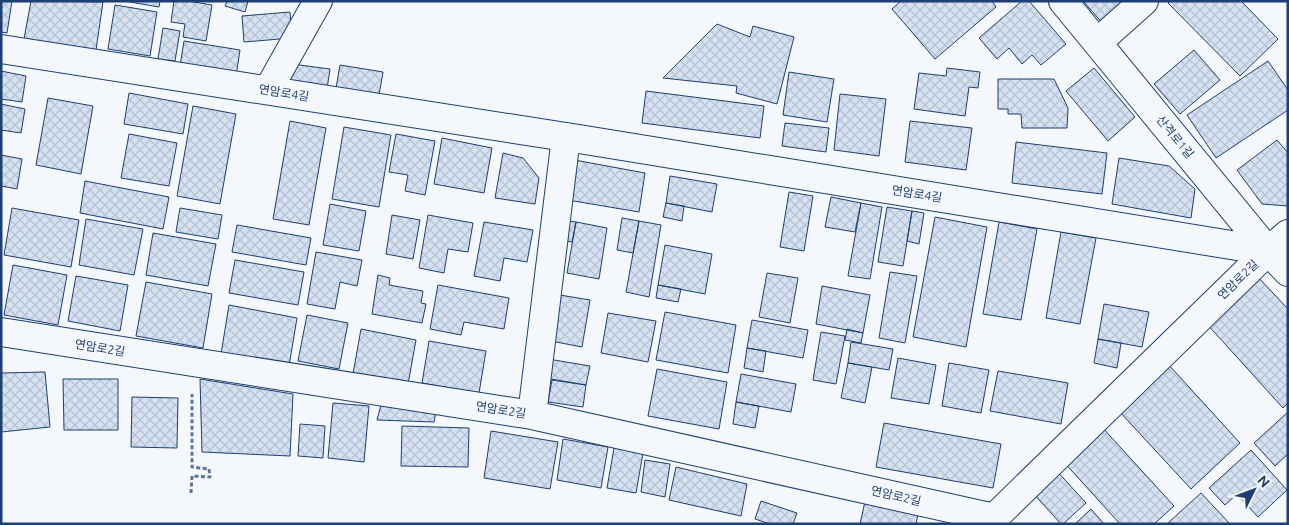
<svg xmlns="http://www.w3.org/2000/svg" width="1289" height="525" font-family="Ubuntu,'Noto Sans KR',sans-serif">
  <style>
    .building { fill: url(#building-cross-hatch); stroke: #1d3f73 }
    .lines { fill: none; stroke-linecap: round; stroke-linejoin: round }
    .minor-casing { stroke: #1d3f73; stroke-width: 30 }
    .path { stroke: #5e769c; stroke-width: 3; stroke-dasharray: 4 2.5; stroke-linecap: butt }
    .minor { stroke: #f4f7fb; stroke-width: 28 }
    .labels { text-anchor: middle; stroke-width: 4; stroke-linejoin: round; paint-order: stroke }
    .street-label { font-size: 12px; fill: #1d3f73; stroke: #f4f7fb }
  </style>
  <defs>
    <pattern id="building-cross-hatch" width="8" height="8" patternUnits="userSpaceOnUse" patternTransform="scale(1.25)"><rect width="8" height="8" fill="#d5e0f0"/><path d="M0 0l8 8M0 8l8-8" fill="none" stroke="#b6c1d1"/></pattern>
  </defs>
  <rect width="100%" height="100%" fill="#f4f7fb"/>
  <!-- building -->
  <path class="building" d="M1,1H12L7,33L1,32Z
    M31,1L103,2L96,50L24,39Z
    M124,1H160L159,7Z
    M174,1H188L212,5L206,41L183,37L185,24L171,22Z
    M227,1H248L245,12L225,6Z
    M901,1H992L996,7L935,59L892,9Z
    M1022,1H1029L1066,44L1041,65L1032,55L1022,64L1009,48L997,59L979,38Z
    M1083,1H1132L1105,26Z
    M1170,1H1241L1278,39L1240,76L1168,3Z
    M115,5L157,12L150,56L108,49Z
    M290,12L292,38L244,42L242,16Z
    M717,24L750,37L753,26L794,37L777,104L736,93L737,86L663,78Z
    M163,28L180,31L175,61L158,59Z
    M184,41L240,50L236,76L180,66Z
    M1194,50L1220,80L1180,114L1154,84Z
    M1268,61L1288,90V110L1216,158L1187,115Z
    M292,64L330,69L327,89L289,83Z
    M340,65L383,72L378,101L335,94Z
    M947,68L980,72L978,88L969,87L965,116L914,109L919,73L946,76Z
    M1094,68L1135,117L1108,141L1066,91Z
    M1,71L26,76L22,102L1,99Z
    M789,72L834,79L827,122L783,115Z
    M998,79H1054L1068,108L1067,128H1022L1021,114H1008V109H998Z
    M646,91L764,106L760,138L642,123Z
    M129,93L188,104L183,134L124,124Z
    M840,94L886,99L879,156L834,150Z
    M48,98L93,106L81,174L36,165Z
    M1,104L25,109L21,133L1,130Z
    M193,106L236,114L220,204L177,196Z
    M290,121L326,128L309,225L273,219Z
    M910,121L972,128L966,170L905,162Z
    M785,123L829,128L826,152L782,146Z
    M344,127L391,135L379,207L332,199Z
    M129,134L177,143L169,186L121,178Z
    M396,134L435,141L425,195L405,191L408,175L389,172Z
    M442,138L492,148L484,193L434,184Z
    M1277,140L1288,153V206L1262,204L1237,170Z
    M1016,142L1107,153L1102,194L1012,183Z
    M503,153L523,158L539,178L535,204L495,198Z
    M1,155L22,159L17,189L1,186Z
    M1119,158L1169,166L1195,189L1191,218L1112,204Z
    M569,159L645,173L639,212L562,199Z
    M670,176L717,184L712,212L666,203Z
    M85,181L169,197L163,229L80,213Z
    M789,192L813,196L804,251L780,247Z
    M831,197L861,203L855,232L825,227Z
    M666,203L684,206L682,221L663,217Z
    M861,203L882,207L870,279L848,276Z
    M330,204L366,211L359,251L323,245Z
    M887,207L912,211L903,266L878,262Z
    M12,208L79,220L71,267L4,255Z
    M180,208L222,215L218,239L176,232Z
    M912,211L924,213L919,244L907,241Z
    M392,215L420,220L413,259L386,254Z
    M428,215L473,223L468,252L448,249L444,273L419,268Z
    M935,217L987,227L966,347L913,337Z
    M622,218L639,221L633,253L617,250Z
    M86,219L143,229L134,275L79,265Z
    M565,220L576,222L572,242L561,240Z
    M639,221L661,225L649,297L626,292Z
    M484,222L533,230L527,262L504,258L500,281L474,276Z
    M576,222L607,228L599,279L567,273Z
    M999,222L1037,229L1021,320L983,314Z
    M237,225L311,238L306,265L232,252Z
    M1061,232L1096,238L1080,324L1046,318Z
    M153,233L216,244L208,286L146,275Z
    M665,245L712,254L705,294L658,285Z
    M316,252L362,260L357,286L340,282L335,309L307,304Z
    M235,260L304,272L298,305L229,293Z
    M13,265L67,275L58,325L4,315Z
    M890,272L917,276L905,343L879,338Z
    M767,273L798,278L790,323L759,317Z
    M378,275L390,278L389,285L423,291L421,303L426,304L422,323L372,314Z
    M76,276L128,285L120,331L68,321Z
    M1257,276L1288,309V403L1283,408L1206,323Z
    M146,282L212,294L203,348L136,336Z
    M438,285L509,298L504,329L464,322L461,335L430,329Z
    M658,285L681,289L678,302L656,298Z
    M822,286L870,295L863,333L816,324Z
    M560,295L590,300L582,347L551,341Z
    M1104,304L1149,312L1142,347L1098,339Z
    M229,305L297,318L289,366L221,354Z
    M665,312L736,325L728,373L656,360Z
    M608,313L656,321L648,362L601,353Z
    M307,315L348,323L339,369L298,361Z
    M752,320L808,330L803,358L747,348Z
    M361,329L416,340L408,384L353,374Z
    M847,329L863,333L861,343L845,340Z
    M821,332L845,336L836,384L813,380Z
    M1098,339L1121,343L1117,368L1094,363Z
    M429,341L486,351L479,393L422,383Z
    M851,342L893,349L889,370L848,363Z
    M747,348L766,351L763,372L744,368Z
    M898,358L936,365L929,404L891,398Z
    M548,359L590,366L586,385L545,378Z
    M848,363L872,367L865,403L841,398Z
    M949,363L989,370L981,413L942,406Z
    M1168,364L1240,443L1191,489L1118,410Z
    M657,369L727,382L719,429L648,416Z
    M998,371L1068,383L1061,424L990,411Z
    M45,372L50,427L1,432V373Z
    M741,374L796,384L791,412L736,402Z
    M63,379H118V430H64Z
    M200,379L293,394L290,456L202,452Z
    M552,380L586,385L583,407L548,402Z
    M132,397L178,398L177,448L131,447Z
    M382,401L437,406L434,422L377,420Z
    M736,402L759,406L755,428L733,424Z
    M333,403L369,406L364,462L328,458Z
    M1288,412V454L1275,466L1254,443Z
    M884,423L1001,444L993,488L876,467Z
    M300,424L325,426L323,458L298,456Z
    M1100,425L1174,506L1154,524H1120L1062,460Z
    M402,426L469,428L468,467L401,466Z
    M491,431L558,442L550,489L484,478Z
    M563,439L608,447L601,488L557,480Z
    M614,448L643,453L636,493L607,488Z
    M1251,450L1287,490L1258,517L1237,494L1225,505L1209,488Z
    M645,460L670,464L665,497L641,492Z
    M676,467L747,484L741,516L669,500Z
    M1055,469L1086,503L1063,524H1061L1031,491Z
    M1201,493L1230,524H1167L1180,512Z
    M866,497L919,509L916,524H860Z
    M761,501L797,513L793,524H770L755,519Z
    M1091,509L1104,524H1075Z"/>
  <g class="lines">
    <!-- minor casing -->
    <g class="minor-casing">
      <path id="minor" d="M1063,1L1268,251L1288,272
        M1098,42L1144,1
        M1,49L585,140L1268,251
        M268,90L318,1
        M1,332L532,415L994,518L1268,251L1288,234
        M532,415L566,137"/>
    </g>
    <!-- path -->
    <path class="path" d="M191,493L192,476L210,477L209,469L192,467V394"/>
    <!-- minor -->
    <use href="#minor" class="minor"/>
  </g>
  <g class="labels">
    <!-- street labels -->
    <g class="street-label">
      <text transform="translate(284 93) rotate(9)" y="4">연암로4길</text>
      <text transform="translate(1175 137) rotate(51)" y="4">산격로1길</text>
      <text transform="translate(917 194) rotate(9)" y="4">연암로4길</text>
      <text transform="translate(1238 280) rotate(-44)" y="4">연암로2길</text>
      <text transform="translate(100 348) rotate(9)" y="4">연암로2길</text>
      <text transform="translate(501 410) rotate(9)" y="4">연암로2길</text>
      <text transform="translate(896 496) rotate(13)" y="4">연암로2길</text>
    </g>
  </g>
  <!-- border -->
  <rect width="1289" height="525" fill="none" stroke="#1d3f73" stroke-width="5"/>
  <!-- north arrow -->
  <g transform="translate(1254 490) rotate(48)" stroke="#f4f7fb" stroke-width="4" paint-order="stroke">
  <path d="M0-4L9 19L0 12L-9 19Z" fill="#1d3f73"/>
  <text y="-8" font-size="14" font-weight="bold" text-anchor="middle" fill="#1d3f73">N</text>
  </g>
</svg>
